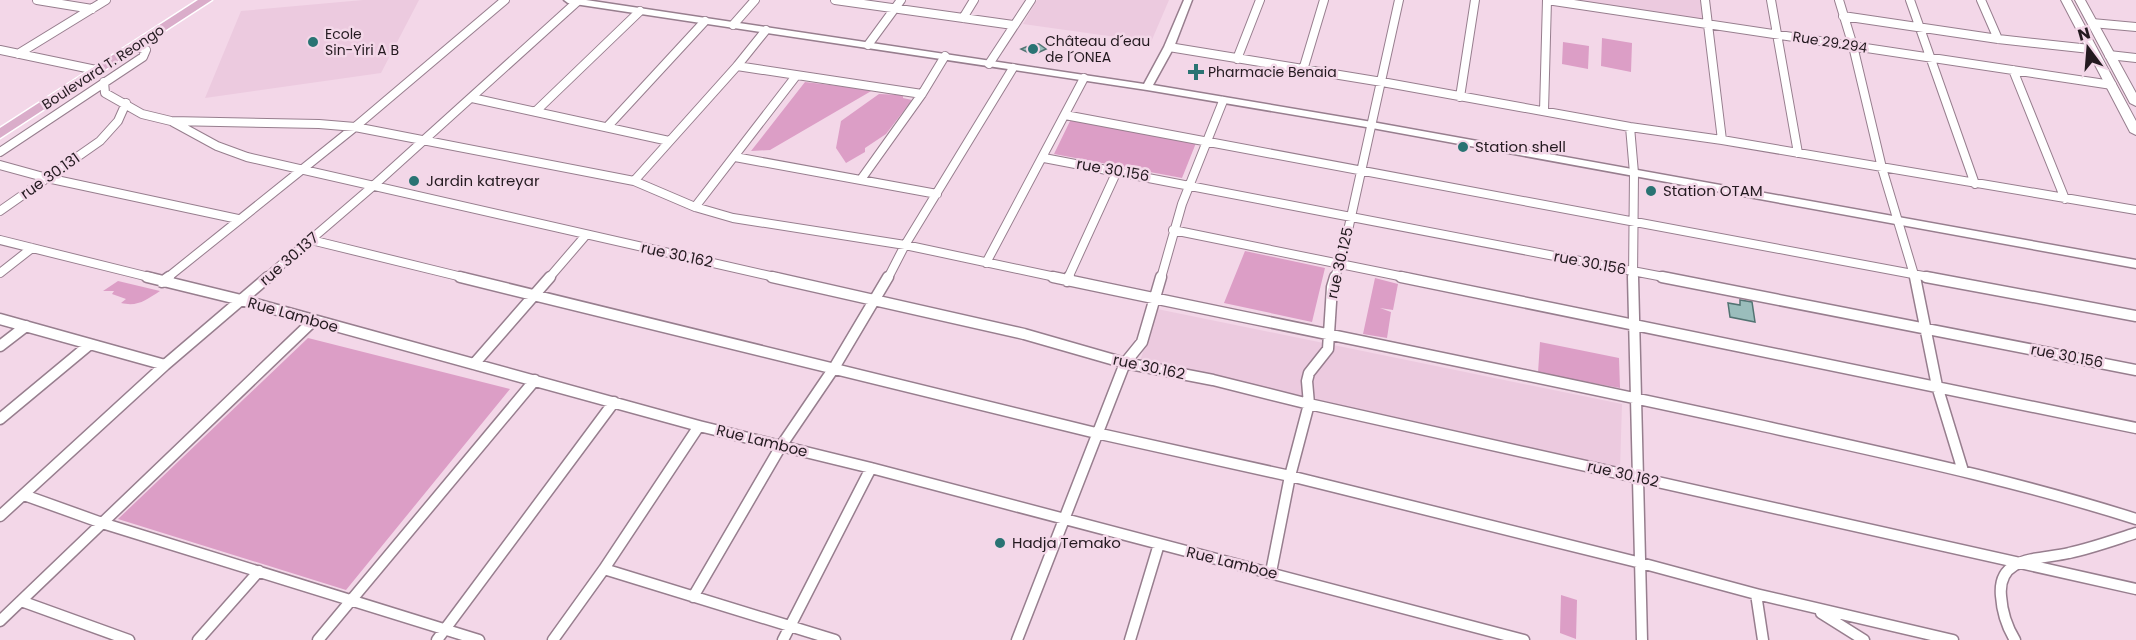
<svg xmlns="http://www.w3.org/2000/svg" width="2136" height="640" font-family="Poppins,sans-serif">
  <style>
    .built { fill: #eccadf }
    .green { fill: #dc9ec6 }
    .building { fill: #9abdbc; stroke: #527372; stroke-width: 1.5 }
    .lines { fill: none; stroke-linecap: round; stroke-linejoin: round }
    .minor-far1-casing { stroke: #977e8e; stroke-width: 10 }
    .minor-casing { stroke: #977e8e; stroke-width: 13 }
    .tertiary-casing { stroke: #977e8e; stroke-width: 3 }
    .secondary-casing { stroke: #977e8e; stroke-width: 2 }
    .primary-casing { stroke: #fff; stroke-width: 3 }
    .minor-far1 { stroke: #fff; stroke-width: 8 }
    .minor { stroke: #fff; stroke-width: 10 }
    .tertiary { fill: #fff; fill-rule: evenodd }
    .secondary { fill: #fff; fill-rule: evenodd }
    .primary { fill: #daadca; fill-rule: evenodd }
    .poi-dot { fill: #297373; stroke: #f3d7e8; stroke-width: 2 }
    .labels { text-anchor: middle; stroke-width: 5; stroke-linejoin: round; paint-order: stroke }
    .far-poi-label { font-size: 14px; fill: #241a20; stroke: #f3d7e8; text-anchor: start }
    .far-street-label { font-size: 14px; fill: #241a20; stroke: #f3d7e8 }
    .poi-label { font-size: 15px; fill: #241a20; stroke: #f3d7e8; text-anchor: start }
    .street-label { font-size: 15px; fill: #241a20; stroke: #f3d7e8 }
  </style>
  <rect width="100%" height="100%" fill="#f3d7e8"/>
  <!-- built -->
  <path class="built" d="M363,0H419L381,73L205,98L241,11Z
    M1037,0H1169L1151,42L1023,24Z
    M1571,0H1702L1704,20Z
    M1157,309L1622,404L1620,470L1140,361Z"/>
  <!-- green -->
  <path class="green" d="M1602,38L1632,43L1631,72L1601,66Z
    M1563,42L1589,46L1588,69L1562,64Z
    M805,82L873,90L770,150L751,151Z
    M879,94L903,95V98L912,100L886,134L865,148V152L846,163L836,148L841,121Z
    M1072,117L1196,143L1182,178L1054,154Z
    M1245,251L1325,268L1312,322L1224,303Z
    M1375,278L1398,284L1393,310L1380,308L1391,312L1387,338L1363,334Z
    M118,281L160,291C146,300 138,307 121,303L126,299L112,294L114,291H103Z
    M308,338L510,389L346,590L118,519Z
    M1540,342L1619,358L1620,388L1538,373Z
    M1561,595L1577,600L1576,639L1560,633Z"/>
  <!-- building -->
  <path class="building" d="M1033,44H1039L1046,49L1033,55L1021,49Z
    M1740,300L1752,302L1755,322L1730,317L1728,303L1740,305Z"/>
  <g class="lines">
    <!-- minor-far1 casing -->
    <g class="minor-far1-casing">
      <path id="minor-far1" d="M37,0L92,9
        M835,0L1013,25
        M1547,0L2112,85
        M1705,0L1722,140
        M1771,0L1798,153
        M1839,0L1853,46L1882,168L1915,278
        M1910,0L1975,184
        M1981,0L1998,39
        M1843,16L1998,39L2090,49
        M963,18L974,0
        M2092,23L2136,27
        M733,25L755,0
        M868,45L901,0
        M1169,47L1382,82L1630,127L1722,140L2136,210
        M0,50L96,70
        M18,54L106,0
        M2109,55L2136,58
        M1237,59L1260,0
        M989,64L1031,0
        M737,66L922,94
        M1303,70L1324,0
        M2013,70L2065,199
        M104,82L105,93L142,114L171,121L319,124L355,127L634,181L695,207L733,218L905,245L1060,278
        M1460,97L1475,0
        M472,98L669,141
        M536,111L640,11
        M1544,111L1547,0
        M1065,115L1934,278
        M173,122L217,146L247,157L779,278
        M608,126L705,21
        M1630,127L1634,173L1633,278
        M0,152L143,57L146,50L134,46
        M735,157L937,194
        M1044,158L1669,278
        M0,165L47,178L238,219
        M862,178L922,94L945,56
        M634,181L737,66L766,30
        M695,207L796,76
        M0,211L100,141L118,121L126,103
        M1173,230L1409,278
        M0,240L153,278
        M311,240L466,278
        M986,263L1084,78
        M0,273L32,248
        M167,278L355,127L505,0
        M266,278L372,187L579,0
        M549,278L586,235
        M888,278L905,245L1013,68
        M1068,278L1117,171
        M1161,278L1182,204L1223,101
        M1335,278L1345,244L1399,0"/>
    </g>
    <!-- minor casing -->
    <g class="minor-casing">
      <path id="minor" d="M147,277L241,300L699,426L871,468L1524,640
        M460,277L1096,433L1290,476L1641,563L1756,594L1953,640
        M772,277L1024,334L1125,363L1213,380L1309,404L2136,589
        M1053,277C1289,327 1527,374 1763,426C1888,454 2014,480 2136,519
        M1401,277L2136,428
        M1633,277L1642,640
        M1662,277L2136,370
        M1915,277L1937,386L1963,471
        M1926,277L2136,316
        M1067,281L1069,277
        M162,282L169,277
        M0,319L165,365
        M0,346L26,326
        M474,364L550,277
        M0,419L89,345
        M24,495L102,523L479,640
        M0,516L165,365L268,277
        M604,569L835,640
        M1271,572L1290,476L1309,404L1307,381L1309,373L1328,349L1332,287L1335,277
        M1756,594L1763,640
        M693,597L781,446L834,368L888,277
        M21,601L129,640
        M1821,613L1864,640
        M0,621L313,321
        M198,640L259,571
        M318,640L535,380
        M437,640L614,402
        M553,640L604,569L699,426
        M783,640L871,468
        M1017,640L1125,363L1142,342L1161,277
        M1130,640L1159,544
        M2015,640C2007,627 2002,611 2001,596C1997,555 2040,560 2069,553C2092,548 2114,540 2136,533"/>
    </g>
    <!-- tertiary casing -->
    <g class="tertiary-casing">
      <path id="tertiary" d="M564,0H586L1144,84L1164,47L1184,0H1192L1174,47L1153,85L1372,122L2136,260V268L1372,128L1147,90L568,3Z"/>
    </g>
    <!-- secondary casing -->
    <g class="secondary-casing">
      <path id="secondary" d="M2061,0H2071L2136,121V135L2130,132Z
        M2075,0H2085L2136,93V106L2130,103Z"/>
    </g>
    <!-- primary casing -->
    <g class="primary-casing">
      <path id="primary" d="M198,0H212L0,138V128Z"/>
    </g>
    <!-- minor-far1 -->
    <use href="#minor-far1" class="minor-far1"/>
    <!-- minor -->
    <use href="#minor" class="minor"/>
    <!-- tertiary -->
    <use href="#tertiary" class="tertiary"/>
    <!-- secondary -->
    <use href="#secondary" class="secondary"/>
    <!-- primary -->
    <use href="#primary" class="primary"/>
  </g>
  <!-- markers -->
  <g class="poi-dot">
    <circle cx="313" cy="42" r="6"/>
    <circle cx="1033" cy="49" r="6"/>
    <path d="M1193 63h6v6h6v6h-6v6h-6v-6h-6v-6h6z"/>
    <circle cx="1463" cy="147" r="6"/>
    <circle cx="414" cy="181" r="6"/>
    <circle cx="1651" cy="191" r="6"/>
    <circle cx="1000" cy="543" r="6"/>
  </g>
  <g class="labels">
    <!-- far-poi labels -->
    <g class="far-poi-label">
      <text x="325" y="39">Ecole<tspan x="325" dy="16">Sin-Yiri A B</tspan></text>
      <text x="1045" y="46">Château d´eau<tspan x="1045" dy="16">de l´ONEA</tspan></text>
      <text x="1208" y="77">Pharmacie Benaia</text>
    </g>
    <!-- far-street labels -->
    <g class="far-street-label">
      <text transform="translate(1830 42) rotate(9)" y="5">Rue 29.294</text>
      <text transform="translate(103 67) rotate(-33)" y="5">Boulevard T. Reongo</text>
    </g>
    <!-- poi labels -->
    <g class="poi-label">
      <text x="1475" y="152">Station shell</text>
      <text x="426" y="186">Jardin katreyar</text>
      <text x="1663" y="196">Station OTAM</text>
      <text x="1012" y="548">Hadja Temako</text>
    </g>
    <!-- street labels -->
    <g class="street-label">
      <text transform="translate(1113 170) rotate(10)" y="5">rue 30.156</text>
      <text transform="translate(50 176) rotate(-35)" y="5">rue 30.131</text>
      <text transform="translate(677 255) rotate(12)" y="5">rue 30.162</text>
      <text transform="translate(289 259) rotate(-41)" y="5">rue 30.137</text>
      <text transform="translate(1340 263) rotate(-77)" y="5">rue 30.125</text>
      <text transform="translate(1590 263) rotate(11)" y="5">rue 30.156</text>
      <text transform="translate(293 315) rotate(16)" y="5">Rue Lamboe</text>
      <text transform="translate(2067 356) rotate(11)" y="5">rue 30.156</text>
      <text transform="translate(1149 367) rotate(12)" y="5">rue 30.162</text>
      <text transform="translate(762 441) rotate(14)" y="5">Rue Lamboe</text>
      <text transform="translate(1623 474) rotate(13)" y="5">rue 30.162</text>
      <text transform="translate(1232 563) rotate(14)" y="5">Rue Lamboe</text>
    </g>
  </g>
  <!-- north arrow -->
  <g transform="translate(2088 48) rotate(344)" stroke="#f3d7e8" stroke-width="4.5" paint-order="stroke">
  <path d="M0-4.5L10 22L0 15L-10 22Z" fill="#241a20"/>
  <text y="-9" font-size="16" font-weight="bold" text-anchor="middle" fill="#241a20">N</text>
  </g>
</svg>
